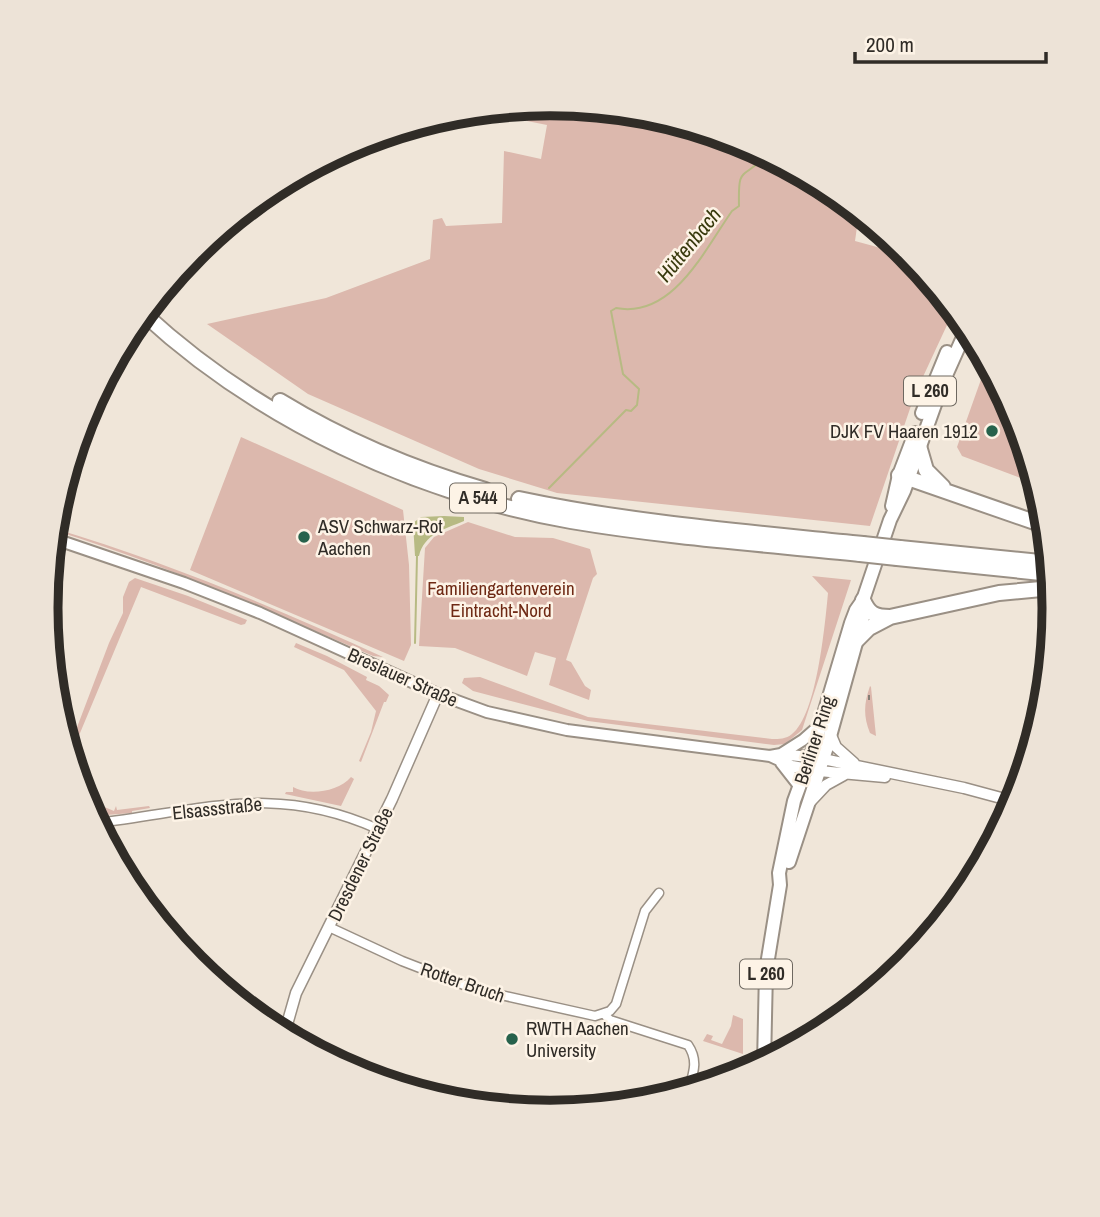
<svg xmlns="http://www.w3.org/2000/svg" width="1100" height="1217" font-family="'Archivo Narrow',sans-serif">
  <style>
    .green { fill: #dcb8ad }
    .water { fill: #b7ba83 }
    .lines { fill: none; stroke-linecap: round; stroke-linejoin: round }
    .stream { stroke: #b7ba83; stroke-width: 2 }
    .minor-casing { stroke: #9a9085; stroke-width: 11 }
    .tertiary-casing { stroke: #9a9085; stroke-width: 13 }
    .secondary-casing { stroke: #9a9085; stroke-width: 14 }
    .primary-casing { stroke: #9a9085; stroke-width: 16 }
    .motorway-casing { stroke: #9a9085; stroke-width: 18 }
    .minor { stroke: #fff; stroke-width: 8 }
    .tertiary { stroke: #fff; stroke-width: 10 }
    .secondary { stroke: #fff; stroke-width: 10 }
    .primary { stroke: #fff; stroke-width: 12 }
    .motorway { stroke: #fff; stroke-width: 14 }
    .rail { stroke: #837d74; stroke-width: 2; stroke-dasharray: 14 7; stroke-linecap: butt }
    .motorway-bridge-casing { stroke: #9a9085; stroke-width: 18; stroke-linecap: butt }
    .motorway-bridge { stroke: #fff; stroke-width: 14 }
    .poi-dot { fill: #27624c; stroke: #fdf3e6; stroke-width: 2.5 }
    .labels { text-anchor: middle; stroke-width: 5; stroke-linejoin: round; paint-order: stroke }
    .shield { fill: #fdf3e6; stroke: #6e6860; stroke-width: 2 }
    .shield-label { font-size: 18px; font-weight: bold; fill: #302c27 }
    .poi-label { font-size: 19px; fill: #302c27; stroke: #fdf3e6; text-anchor: start }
    .park-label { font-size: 19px; fill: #6e2914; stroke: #fdf3e6 }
    .street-label { font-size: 19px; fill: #302c27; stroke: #fdf3e6 }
    .water-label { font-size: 21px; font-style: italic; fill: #38390d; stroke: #fdf3e6 }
    .rim { fill: none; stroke: #302c27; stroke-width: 9 }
  </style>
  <rect width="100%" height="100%" fill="#f0e6d9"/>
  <!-- green -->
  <path class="green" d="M550,104L649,114L743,143L831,189L859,213L855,241L910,256L954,310L915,394L870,526L557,493L479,469L308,394L207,324L326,298L430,259L433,220L442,218L446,226L502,223L504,151L541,159L547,125L527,121L526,106Z
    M990,367L1016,416L1037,484L962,456L957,447L984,371Z
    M241,437L403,510L409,565L411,645L404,661L190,570Z
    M468,522L515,537L553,538L590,549L597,574L593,578L566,660L571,662L585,686L591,690L589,700L549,685L556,658L535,652L527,676L455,648L419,646L425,548L434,537Z
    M53,528C166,562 277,608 383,657L373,656C267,610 164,564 53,530Z
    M812,576L851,580L802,730L785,744L774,745L588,721L473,691L462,683L464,678L480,677L588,717L772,739C779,739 786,739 792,734C817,715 825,624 828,593Z
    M135,578L188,596L247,620L245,624L241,625L141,587L70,757L68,751L109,643L123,613V597L129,582Z
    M296,643L327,656L367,677L366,680L379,686L389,695L386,702H384L361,762L359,761L371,732L376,711L344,670L294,647L292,651Z
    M870,686L871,687L876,736L870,733C863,716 864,703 870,686Z
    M351,777L354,779L341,806L285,794L286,792H293V787C308,796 338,792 351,777Z
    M87,778V792L91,797L90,801L114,811L116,806L117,810L149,806L150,808L132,811V813L92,816L88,808L82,780Z
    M733,1015L743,1019V1054L703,1041L707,1034L713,1036L711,1040L722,1044L731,1026Z"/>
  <!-- water -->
  <path class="water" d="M444,516L464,517V521C445,529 424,534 419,556H415L413,523L421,517Z"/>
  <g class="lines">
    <!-- stream -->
    <path class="stream" d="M549,488L626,410L631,411L637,405L639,389L623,374L611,311L616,308C673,319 705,249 732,211L739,206C738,164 742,181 767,155
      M415,643L417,556"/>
    <!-- minor casing -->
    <g class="minor-casing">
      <path id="minor" d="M96,823C202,811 273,782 378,829
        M329,927L402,961L464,985L492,993L595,1016L610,1011L616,1004L645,911L659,893
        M604,1014L610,1020L688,1045C699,1061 693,1074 688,1091"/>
    </g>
    <!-- tertiary casing -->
    <g class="tertiary-casing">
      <path id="tertiary" d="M830,733L836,747L854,763
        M823,759L964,788L1016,802
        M819,771L885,777
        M810,802L826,785L844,775
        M284,1035L296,993L392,799L438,694"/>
    </g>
    <!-- secondary casing -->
    <g class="secondary-casing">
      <path id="secondary" d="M52,538L184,583L260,613L438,694L487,712L567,730L770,756L781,754L817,758
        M781,754L803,740L820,725
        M770,756L792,766L814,770
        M781,763L799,786"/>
    </g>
    <!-- primary casing -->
    <g class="primary-casing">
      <path id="primary" d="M922,413L947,352
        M892,506L899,475L915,433
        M789,862L827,747L864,614V601
        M764,1064L766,971L780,885L779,873L794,801L815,744L851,623L856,610L863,600L890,520L904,491L943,382L968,326"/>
    </g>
    <!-- motorway casing -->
    <g class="motorway-casing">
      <path id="motorway" d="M143,313C260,421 414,493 571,521C666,537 764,544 860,554
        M280,401C344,440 413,469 485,490
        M919,446L926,470L943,487
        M899,475L1046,526
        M519,499C632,523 748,532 863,544
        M900,548L1050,563
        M897,558L1051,574
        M863,600C869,614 875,617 890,617L999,593L1052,588
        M857,640L869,628L890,617"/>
    </g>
    <!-- minor -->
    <use href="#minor" class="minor"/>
    <!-- tertiary -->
    <use href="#tertiary" class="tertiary"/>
    <!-- secondary -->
    <use href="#secondary" class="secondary"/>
    <!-- primary -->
    <use href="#primary" class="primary"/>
    <!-- motorway -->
    <use href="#motorway" class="motorway"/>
    <!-- rail -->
    <path class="rail" d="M869,700V695"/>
    <!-- motorway-bridge casing -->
    <g class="motorway-bridge-casing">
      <path id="motorway-bridge" d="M863,544L900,548
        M860,554L897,558"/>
    </g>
    <!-- motorway-bridge -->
    <use href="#motorway-bridge" class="motorway-bridge"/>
  </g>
  <!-- markers -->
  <g class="poi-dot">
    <circle cx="992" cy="431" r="7"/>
    <circle cx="304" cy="537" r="7"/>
    <circle cx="512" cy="1039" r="7"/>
  </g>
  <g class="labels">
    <!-- shield labels -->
    <g class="shield">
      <rect x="904" y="376.5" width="52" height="29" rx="5"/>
      <rect x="450" y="483.5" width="56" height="29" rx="5"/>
      <rect x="740" y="959.5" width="52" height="29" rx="5"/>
    </g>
    <g class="shield-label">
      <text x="930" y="397">L 260</text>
      <text x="478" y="504">A 544</text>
      <text x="766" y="980">L 260</text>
    </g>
    <!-- poi labels -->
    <g class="poi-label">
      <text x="978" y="438" text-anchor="end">DJK FV Haaren 1912</text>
      <text x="318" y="533">ASV Schwarz-Rot<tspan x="318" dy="22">Aachen</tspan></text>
      <text x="526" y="1035">RWTH Aachen<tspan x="526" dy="22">University</tspan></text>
    </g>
    <!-- park labels -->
    <g class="park-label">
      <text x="501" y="595">Familiengartenverein<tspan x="501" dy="22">Eintracht-Nord</tspan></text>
    </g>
    <!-- street labels -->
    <g class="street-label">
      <text transform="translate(403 677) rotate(24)" y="7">Breslauer Straße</text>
      <text transform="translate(814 740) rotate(-72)" y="7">Berliner Ring</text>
      <text transform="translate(217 808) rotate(-6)" y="7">Elsassstraße</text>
      <text transform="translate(360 864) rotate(-64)" y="7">Dresdener Straße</text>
      <text transform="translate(463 982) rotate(19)" y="7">Rotter Bruch</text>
    </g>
    <!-- water labels -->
    <g class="water-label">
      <text transform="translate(689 245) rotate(-51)" y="7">Hüttenbach</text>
    </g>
  </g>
  <!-- crop -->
  <path d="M0 0H1100V1217H0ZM58 608a492 492 0 1 1 984 0a492 492 0 1 1-984 0Z" fill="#ede3d7" fill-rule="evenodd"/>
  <path class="rim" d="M58 608a492 492 0 1 1 984 0a492 492 0 1 1-984 0Z"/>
  <!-- scale -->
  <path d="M855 52v10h191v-10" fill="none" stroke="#302c27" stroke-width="3.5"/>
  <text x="866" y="52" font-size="21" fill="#302c27" stroke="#fdf3e6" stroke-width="5" paint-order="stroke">200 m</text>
</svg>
